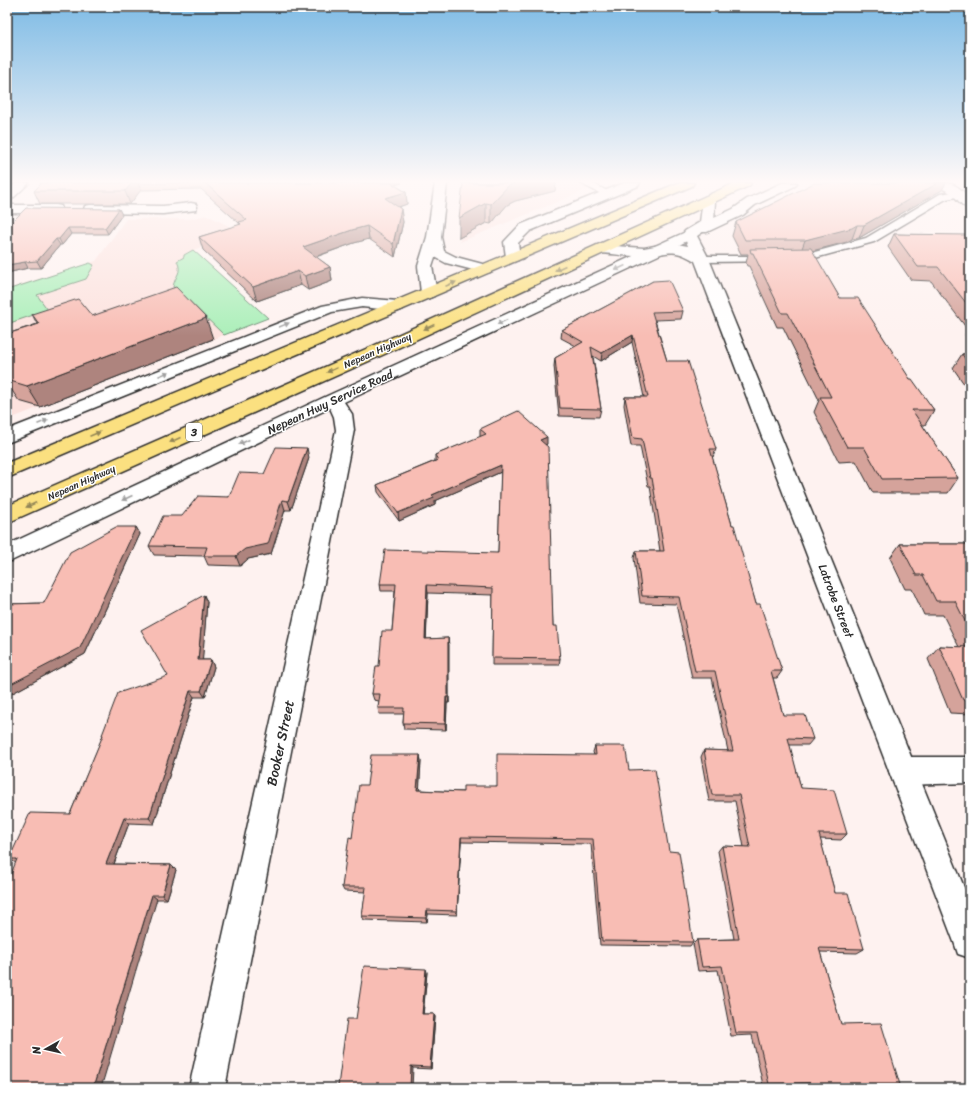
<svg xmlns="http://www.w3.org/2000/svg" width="977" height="1095" font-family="Sriracha,sans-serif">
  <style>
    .built { fill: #fce2de }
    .green { fill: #abefb9; stroke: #6b8d72 }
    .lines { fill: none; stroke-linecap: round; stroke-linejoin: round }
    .lane-casing { stroke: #2b2b2b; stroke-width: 3 }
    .street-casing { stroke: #2b2b2b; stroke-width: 3 }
    .secondary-casing { stroke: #2b2b2b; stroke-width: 3 }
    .highway-casing { stroke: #2b2b2b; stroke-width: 3 }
    .lane { fill: #fff; fill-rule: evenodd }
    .street { fill: #fff; fill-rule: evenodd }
    .secondary { fill: #fff; fill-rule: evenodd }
    .highway { fill: #fbe080; fill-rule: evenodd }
    .wall { fill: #d5a39b; stroke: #2b2b2b }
    .shaded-wall { fill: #ae847e; stroke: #2b2b2b }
    .building { fill: #f8bdb4; stroke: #2b2b2b }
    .oneway { fill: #938656 }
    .oneway2 { fill: #a0a0a0 }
    .labels { text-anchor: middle; stroke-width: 3; stroke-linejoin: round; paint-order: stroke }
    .far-street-label { font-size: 10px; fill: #2b2b2b; stroke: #fff }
    .shield { fill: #fff; stroke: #6b6b6b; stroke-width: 1 }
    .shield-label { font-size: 11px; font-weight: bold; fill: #2b2b2b }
    .street-label { font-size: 12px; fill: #2b2b2b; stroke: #fff }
    .near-street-label { font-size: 14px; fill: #2b2b2b; stroke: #fff }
  </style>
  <rect width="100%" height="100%" fill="#fef2f0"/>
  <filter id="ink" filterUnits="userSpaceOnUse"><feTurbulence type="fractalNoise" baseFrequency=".025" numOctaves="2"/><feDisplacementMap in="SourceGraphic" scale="8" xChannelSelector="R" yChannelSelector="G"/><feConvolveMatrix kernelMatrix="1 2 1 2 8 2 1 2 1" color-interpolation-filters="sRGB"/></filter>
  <g filter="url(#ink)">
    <!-- built -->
    <path class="built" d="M465,183H603L460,242Z
      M207,215L243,233L193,250L180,267L173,287L186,300L190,301L224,335L7,420V289L96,261L126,219H189Z"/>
    <!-- green -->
    <path class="green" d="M193,250L268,318L224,335L190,302L186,300L173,287C175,275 183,273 177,261L184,257V255Z
      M90,263L94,265L86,279L37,295L48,310L7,324V290Z"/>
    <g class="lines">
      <!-- lane casing -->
      <g class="lane-casing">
        <path id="lane" d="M580,183H592L613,194L608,197L605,196Z
          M959,191L962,192L964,194L962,196L946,199L874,242L804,261L702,262L697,259L702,256H800L866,238L940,194Z"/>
      </g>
      <!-- street casing -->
      <g class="street-casing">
        <path id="street" d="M16,183H29L11,200L7,201V191Z
          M435,183H447L441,237L444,251L456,257L490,266L492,269L490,272L485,273L446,263L435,257L432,266L437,293L434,296L429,298L424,296L421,293L418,266L427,237Z
          M624,183H640L638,186L530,231L518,243L520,257L518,260L513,261L508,260L506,257L504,242L520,225Z
          M782,183H797L795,186L755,205L743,215L707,232H697L695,229L697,226L733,209L747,199Z
          M935,183C953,182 957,185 970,198V209C961,207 957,197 949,192C944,189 939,188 935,183Z
          M191,203L196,204L197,207L196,210L163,214L90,213L85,212L84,209L85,206L90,205L163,206Z
          M7,205H56L61,206L62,209L61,212L56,213H7Z
          M690,230L695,231L697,234L695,237L665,252L344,402L352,414L354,430L225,1088H189L336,430L334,417L330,408L7,563V545L327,396Z
          M362,298L398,301L403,303L406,306L403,309L398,311L362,307L332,312L7,443V430L322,306Z
          M903,757H970V783L903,785L893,781L889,771L893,761Z"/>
      </g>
      <!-- secondary casing -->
      <g class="secondary-casing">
        <path id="secondary" d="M709,196L713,197L715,200L714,224L697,236L709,259L970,902V958L958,954L954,942L695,261C672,247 669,254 645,256C631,257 615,254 601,253L596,252L594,249L596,246L601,245L644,248L671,243L688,246L683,234L685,231L700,222L703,200L705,197Z"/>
      </g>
      <!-- highway casing -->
      <g class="highway-casing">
        <path id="highway" d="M678,183H694L692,186L7,478V463Z
          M735,183H751L749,186L387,353L7,523V506L375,345Z"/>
      </g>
      <!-- lane -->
      <use href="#lane" class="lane"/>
      <!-- street -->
      <use href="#street" class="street"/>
      <!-- secondary -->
      <use href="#secondary" class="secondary"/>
      <!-- highway -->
      <use href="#highway" class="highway"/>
    </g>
    <!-- wall -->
    <path class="wall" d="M40,183H402L395,185L406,192L407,204L399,207L403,222L395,257L369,239L354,243L316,257L330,267L332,281L308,290L301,285L257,301L203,250L199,237L240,225L239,223L201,189L141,190L130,204H40L34,191L41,184Z
      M463,183H556L555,191L515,201L507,205L491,224L486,223L459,238Z
      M942,190L859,238L852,239L847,242L812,251L840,298L910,379L934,410L925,425H922L958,478L948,493H873L856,461L839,462L814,412L819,400L783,327H777L749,266H747L746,263L748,254H741L732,236L736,222Z
      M119,209L122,215L108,234H71L62,245H60L41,268H28L7,273V227Z
      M894,234L970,237V341L965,335L968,330L931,281L911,280L888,247Z
      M653,281L683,311L681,319L655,320L667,361L716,449L713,457H712L732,525L756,604L782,671L777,678H773L783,715L813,739L808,745H789L801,788L847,834L841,840L820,839L835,893L864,949L857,953L820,952L841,1024L901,1088H804L803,1084L763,1085L752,1035L731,1036L718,970L698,971L693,944L697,940L734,939L718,851L722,846L744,847L735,801H709L701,757L704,750L728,751L712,678H692L676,604L640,603L634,558L636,551H660L650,486H648L640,446H631L624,405L625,397H644L632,342L601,361L593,356L601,409L599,417L559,416L554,366L555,358L576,346L561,338L562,330Z
      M32,314L213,339L40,407L19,401L7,383V334L37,324Z
      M962,354H970V391H969L953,368Z
      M480,429L547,444L545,445L553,626L560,659L559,665H492L493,595L428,593L426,639L448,638L449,703H447L446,730L404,729L403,723L404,714H379L378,708L379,701L374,700L372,694L379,666L392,631L395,591H381L380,584L498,553L501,472L435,501V505L399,521L378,492L377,485L435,461V455L481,437L480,436Z
      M309,458L291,510H285L271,554L248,559L240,566L208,565L204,556L154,555L149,546L264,474Z
      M136,527L140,534L85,654L7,696V674L8,672H7V604L44,603Z
      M900,544H970V714L950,713L928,659L939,646L959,647L943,615H924L912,589H905L890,558Z
      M207,602L202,660H211L214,667L205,697H194L154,824L129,823L114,864L171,865L176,870L167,899H157L16,863L9,859L70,814L103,736L102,735L168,676Z
      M595,746L629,770L669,851L693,942L690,946L600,945L591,844L461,842L457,915L428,914L427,922L364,920L362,916L366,892L344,891L342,887L352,838L367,785L420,755L421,761L419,790L463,792L497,786L594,755L593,752Z
      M427,972L423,1014H434L435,1017L431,1069L413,1068L338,1086L356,1019Z"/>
    <!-- shaded-wall -->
    <path class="shaded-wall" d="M132,183H138L141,190L130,204L125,191Z
      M381,183H402L382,189Z
      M515,183H556L555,191L515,201L507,205L491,224V204L508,186Z
      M938,183H946L942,190L859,238L864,225Z
      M406,192L407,204L386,211L385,198Z
      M486,203V223L459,238V218Z
      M119,209L122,215L108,234L105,228Z
      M401,209L403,222L395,257L393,244Z
      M857,225L852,239L847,242L800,254L805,240Z
      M367,226L369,239L354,243L306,260L303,247L352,230Z
      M68,228L71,234L62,245L59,239Z
      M56,239L60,245L41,268L37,261Z
      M25,262L28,268L7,273V265Z
      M330,267L332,281L308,290L305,276Z
      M298,271L301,285L257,301L253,287Z
      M206,318L213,339L40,407L27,386Z
      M633,335L632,342L601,361L602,353Z
      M547,437V444L540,447V440Z
      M307,448L309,458L291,510L288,501Z
      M501,465V472L435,501V505L399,521L398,513L432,495Z
      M282,500L285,510L271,554L248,559L240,566L236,556Z
      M136,527L140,534L85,654L7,696V686Z
      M427,585L428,593L426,645L425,639Z
      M204,595L207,602L202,667L198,660Z
      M448,638L449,645V703L448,697Z
      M211,660L214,667L205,697L201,691Z
      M190,691L194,697L154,824L149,818Z
      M446,697L447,703L446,730L445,724Z
      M420,755L421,761L419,796L417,790Z
      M124,818L129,823L112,869L106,864Z
      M461,837V842L457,915V911Z
      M171,865L176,870L167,899L162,895Z
      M152,895L157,899L101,1088H93Z
      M427,910L428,914L427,922L426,918Z
      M426,969L427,972L423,1016L422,1014Z
      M434,1014L435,1017L431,1069L430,1067Z
      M411,1066L413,1068L412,1088H410Z"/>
    <!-- building -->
    <path class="building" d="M42,183H132L125,191H34Z
      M205,183H391L406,192L385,198L401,209L393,244L367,226L352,230L303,247L330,267L305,276L298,271L253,287L199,237L241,224L239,222L247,220Z
      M463,183H515L508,186L491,204L486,203L459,218Z
      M814,183H938L864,225H857L852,228L805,240H745L736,222Z
      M26,208L119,209L105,228H68L59,239H56L37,261L25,262L7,265V227Z
      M894,234L968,235L970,237V308L938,267H918Z
      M811,248L840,298H858L910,379H912L934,410H912L958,478L882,479L864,447H847L820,397H831L788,313H782L753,253H751L750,249Z
      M669,280L683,311L652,312L667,361H688L716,449H710L732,525H734L756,604H760L782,671H771L783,715H805L813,739L788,738L801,788L834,790L847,834H819L835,893H848L864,949L819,948L841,1024L881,1023L901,1088H811L810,1083L769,1084L757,1033H736L722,966L702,967L697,940L739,939L722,846L750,847L739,795H712L704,750L733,751L715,671H695L679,597L642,596L636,551H664L652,478H650L642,439L633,438L625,397H648L633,335L602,353L591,347L601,409L560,408L555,358L583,342L562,330L653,281Z
      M176,287L206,318L27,386L7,380V334L39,324L32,314L78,299L92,316Z
      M962,354H970V366Z
      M518,411L547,437L540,440L548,447L553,626H557L560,659L492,658L493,588L427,585L425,639L448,638V697H446L445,724L403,723L404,708H378L380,694H372L376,666H379L382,631H392L396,584H380L385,550L498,553L501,465L432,495L434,498L398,513L377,485L438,460L435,455L486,434L480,429Z
      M276,447L307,448L288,501L282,500L268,544L245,549L236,556H204L207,547L149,546L163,516H182L198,496L229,497L239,473L264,474Z
      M116,527H136L80,648L7,686V674L12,665H7V604L44,603L70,552Z
      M900,544H970V631L955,601H936L923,575H916Z
      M204,595L198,660H211L201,691H190L149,818H124L106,864L171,865L162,895H152L93,1088H7V884L17,859H9L30,813L70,814L103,735H102L118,693L168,676L141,630Z
      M939,646L970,647V700H963Z
      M595,746H625L629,770L655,769L669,851L679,852L693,942L602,941L593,839L461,837L457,911L427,910L426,918L362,916L366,887H342L349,837L352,838L359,785H367L371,755H420L417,790L463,792V786H497V754L596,755Z
      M364,966L426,969L422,1014H434L430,1067L411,1066L410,1088H318L319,1085L338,1086L347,1019H356Z"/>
    <!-- one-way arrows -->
    <defs><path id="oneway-solid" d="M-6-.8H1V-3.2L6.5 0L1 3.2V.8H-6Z"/></defs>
    <g class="oneway">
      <use href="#oneway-solid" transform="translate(560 268) rotate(156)"/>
      <use href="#oneway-solid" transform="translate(451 284) rotate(-23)"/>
      <use href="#oneway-solid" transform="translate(429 327) rotate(156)"/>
      <use href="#oneway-solid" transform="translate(332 370) rotate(156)"/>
      <use href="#oneway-solid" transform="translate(95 434) rotate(-23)"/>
      <use href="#oneway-solid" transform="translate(175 440) rotate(156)"/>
      <use href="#oneway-solid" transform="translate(31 505) rotate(156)"/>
    </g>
    <g class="oneway2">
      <use href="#oneway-solid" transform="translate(620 268) rotate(155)"/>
      <use href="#oneway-solid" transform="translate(502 322) rotate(155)"/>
      <use href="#oneway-solid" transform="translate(284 325) rotate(-22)"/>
      <use href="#oneway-solid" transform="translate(164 374) rotate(-22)"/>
      <use href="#oneway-solid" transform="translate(43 422) rotate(-22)"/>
      <use href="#oneway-solid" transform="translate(244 442) rotate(155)"/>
      <use href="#oneway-solid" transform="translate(127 498) rotate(155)"/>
    </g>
  </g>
  <!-- sky -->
  <linearGradient id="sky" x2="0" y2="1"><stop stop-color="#7ebbe5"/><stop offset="0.54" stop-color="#fff9f8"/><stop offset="1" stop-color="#fff9f8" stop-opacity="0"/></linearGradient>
  <rect width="977" height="336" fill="url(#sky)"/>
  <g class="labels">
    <!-- far-street labels -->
    <g class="far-street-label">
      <text transform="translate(377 350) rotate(-24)" y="4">Nepean Highway</text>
      <text transform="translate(81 482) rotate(-24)" y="4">Nepean Highway</text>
    </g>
    <!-- shield labels -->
    <rect class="shield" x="186" y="423" width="16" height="18" rx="3"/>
    <g class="shield-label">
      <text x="194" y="436">3</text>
    </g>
    <!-- street labels -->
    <g class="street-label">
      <text transform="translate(330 402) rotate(-25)" y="4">Nepean Hwy Service Road</text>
      <text transform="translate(836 601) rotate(69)" y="4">Latrobe Street</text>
    </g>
    <!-- near-street labels -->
    <g class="near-street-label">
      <text transform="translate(280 743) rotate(-78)" y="5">Booker Street</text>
    </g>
  </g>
  <!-- margin -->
  <rect width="977" height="1095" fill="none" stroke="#fff" stroke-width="24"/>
  <rect x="12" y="12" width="953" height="1071" fill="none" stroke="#2b2b2b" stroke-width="1.5" filter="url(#ink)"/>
  <!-- north arrow -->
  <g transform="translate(46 1049) rotate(262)" stroke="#ffffff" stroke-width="3" paint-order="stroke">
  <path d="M0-3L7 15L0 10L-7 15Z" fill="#2b2b2b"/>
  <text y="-6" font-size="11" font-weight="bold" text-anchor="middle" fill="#2b2b2b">N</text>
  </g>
</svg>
